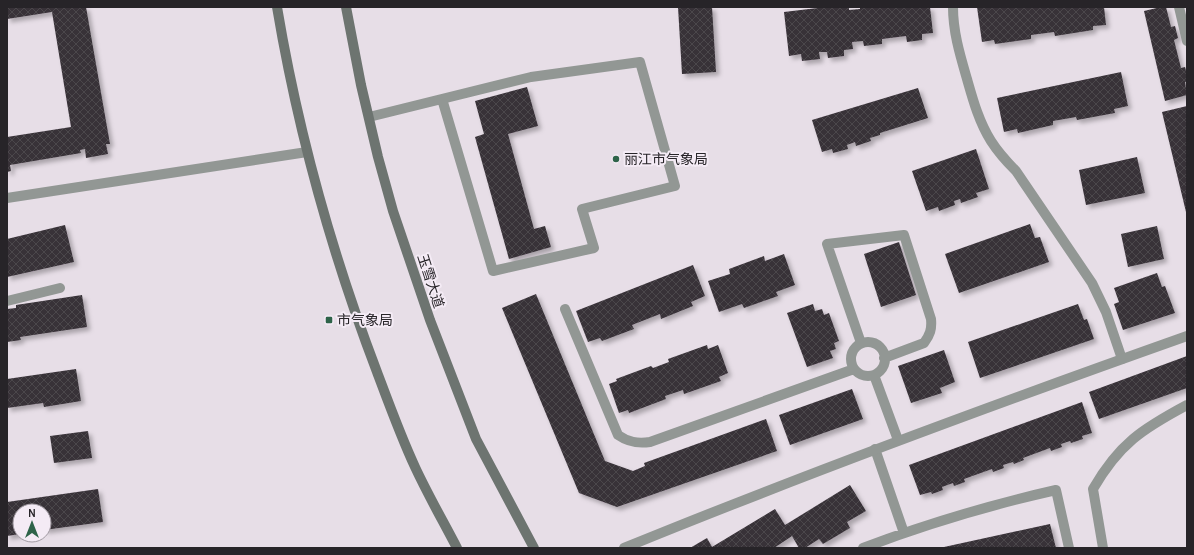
<svg xmlns="http://www.w3.org/2000/svg" width="1194" height="555" font-family="Karla,'Noto Sans SC',sans-serif">
  <style>
    .building { fill: url(#building-cross-hatch); filter: url(#shadow) }
    .lines { fill: none; stroke-linecap: round; stroke-linejoin: round }
    .service { stroke: #929794; stroke-width: 10 }
    .minor { stroke: #929794; stroke-width: 10 }
    .secondary { stroke: #6d7470; stroke-width: 10 }
    .poi-dot { fill: #2e6349; stroke: #f4ebf5; stroke-width: 1.5 }
    .labels { text-anchor: middle; stroke-width: 4; stroke-linejoin: round; paint-order: stroke }
    .poi-label { font-size: 14px; fill: #272428; stroke: #f4ebf5; text-anchor: start }
    .street-label { font-size: 14px; fill: #272428; stroke: #f4ebf5 }
  </style>
  <defs>
    <pattern id="building-cross-hatch" width="8" height="8" patternUnits="userSpaceOnUse"><rect width="8" height="8" fill="#383138"/><path d="M0 0l8 8M0 8l8-8" fill="none" stroke="#4c464c"/></pattern>
    <filter id="shadow"><feDropShadow dx="3.5" dy="3.5" stdDeviation="2" flood-color="#0004"/></filter>
  </defs>
  <rect width="100%" height="100%" fill="#e7dee7"/>
  <!-- building -->
  <path class="building" d="M7,7H86L110,144H106L108,154L86,158L85,149L80,150L81,153L10,165L11,171L7,172V137L71,127L52,12L7,19Z
    M678,7H712L716,72L682,74Z
    M826,7H849V10L860,9V7H930L933,33L922,34V40L907,42L906,36L882,39V44L864,46L863,41L852,42L853,49L844,50V56L828,58L827,52H819L820,59L802,61L801,54L789,56L784,12Z
    M977,7H1104L1106,25L1093,26V30L1055,36L1054,32L1031,35V39L995,44L994,40L982,42Z
    M1161,7H1166L1171,27L1175,26L1178,38L1174,40L1181,68L1185,67L1187,74V82H1185L1187,95L1165,101L1144,11Z
    M1121,72L1128,106L1114,109L1115,113L1077,120L1076,117L1053,121V125L1018,133L1017,129L1004,132L997,98Z
    M527,87L538,126L508,134L534,229L545,226L551,247L509,259L475,137L484,134L475,101Z
    M918,88L928,118L880,133V135L870,138L871,141L856,146L855,142L847,145L848,149L833,153L832,149L822,152L812,120Z
    M1187,106V212H1186L1162,112Z
    M976,149L989,189L976,193L978,197L961,203L960,199L954,201L955,205L939,211L938,207L926,211L912,171Z
    M1137,157L1145,193L1086,205L1079,170Z
    M1030,224L1035,238L1040,237L1049,262L959,293L945,254Z
    M65,225L74,262L7,277V239Z
    M1157,226L1164,259L1128,267L1121,234Z
    M899,242L916,295L881,307L864,254Z
    M784,254L795,285L776,292L778,296L744,308L742,304L719,312L708,281L730,274L729,269L764,256L765,261Z
    M693,265L705,296L691,302L693,306L661,319L660,314L632,325L634,329L602,341L600,338L588,342L576,311Z
    M1157,273L1162,287L1165,286L1175,313L1123,330L1114,304L1119,302L1114,288Z
    M536,294L605,461L633,471L645,466L644,463L766,419L777,451L617,507L579,493L502,308Z
    M82,295L87,327L20,337L21,340L7,342V309L16,308V305Z
    M813,304L815,311L822,309L824,315L829,313L839,341L834,343L836,349L830,351L833,358L807,367L787,313Z
    M1078,304L1084,320L1087,319L1094,339L980,378L968,342Z
    M707,345L708,349L718,345L728,373L719,377L721,381L684,394L683,390L665,396L666,399L629,413L628,410L619,413L609,384L617,381L616,379L651,366L653,368L669,362L668,359Z
    M944,350L955,382L940,388L942,393L911,403L898,366Z
    M1187,356V388L1099,419L1089,392Z
    M76,369L81,401L44,407L43,403L7,408V379Z
    M852,389L863,419L790,445L779,415Z
    M1082,402L1092,433L1082,436L1083,439L1071,443L1070,441L1061,444L1062,447L1051,451L1050,448L1023,458L1024,460L1014,464L1013,462L1003,465L1004,468L993,472L992,469L964,479L965,482L954,486L953,483L942,487L943,490L932,494L931,492L920,495L909,465Z
    M88,431L92,458L54,463L50,436Z
    M850,485L866,511L847,522L850,528L823,544L819,539L805,548H799L792,536L774,548H690L707,538L712,547L775,509L785,525Z
    M98,489L103,522L44,530V511H20V534L7,536V502Z
    M1050,524L1056,548H944V547Z"/>
  <g class="lines">
    <!-- service -->
    <path class="service" d="M953,7C953,32 960,55 967,79C973,100 979,122 991,141C998,152 1007,162 1016,171L1092,283L1106,312L1122,359
      M1179,7L1187,41
      M369,117L531,77L640,62L675,186L582,209L594,248L493,271L442,99
      M7,198L307,152
      M7,301L60,288
      M565,309L618,435C628,442 637,444 650,442L854,369
      M851 359a17 17 0 1 1 34 0a17 17 0 1 1-34 0Z
      M861,343L827,244L904,235L931,319C932,329 930,335 924,343L884,358
      M874,375L898,440
      M875,449L904,533
      M863,548C926,524 990,505 1056,490L1069,548
      M1103,548L1093,489C1119,444 1142,429 1187,405"/>
    <!-- minor -->
    <path class="minor" d="M624,548C810,472 998,403 1187,336"/>
    <!-- secondary -->
    <path class="secondary" d="M277,7C298,132 332,254 377,372C389,404 401,437 415,467C428,495 443,521 457,548
      M346,7L361,85L378,157L393,211L430,320L476,439L534,548"/>
  </g>
  <!-- markers -->
  <g class="poi-dot">
    <circle cx="616" cy="159" r="4"/>
    <rect x="325" y="316" width="8" height="8" rx="2"/>
  </g>
  <g class="labels">
    <!-- poi labels -->
    <g class="poi-label">
      <text x="624" y="164">丽江市气象局</text>
      <text x="337" y="325">市气象局</text>
    </g>
    <!-- street labels -->
    <g class="street-label">
      <text transform="translate(431 281) rotate(72)" y="5">玉雪大道</text>
    </g>
  </g>
  <!-- border -->
  <rect width="1194" height="555" fill="none" stroke="#272428" stroke-width="16"/>
  <!-- north arrow -->
  <g transform="translate(32 523)"><circle r="19" fill="#f4ebf5" stroke="#a29ba3"/>
  <path d="M0-3L7 15L0 10L-7 15Z" fill="#2e6349"/>
  <text y="-6" font-size="11" font-weight="bold" text-anchor="middle" fill="#272428">N</text>
  </g>
</svg>
